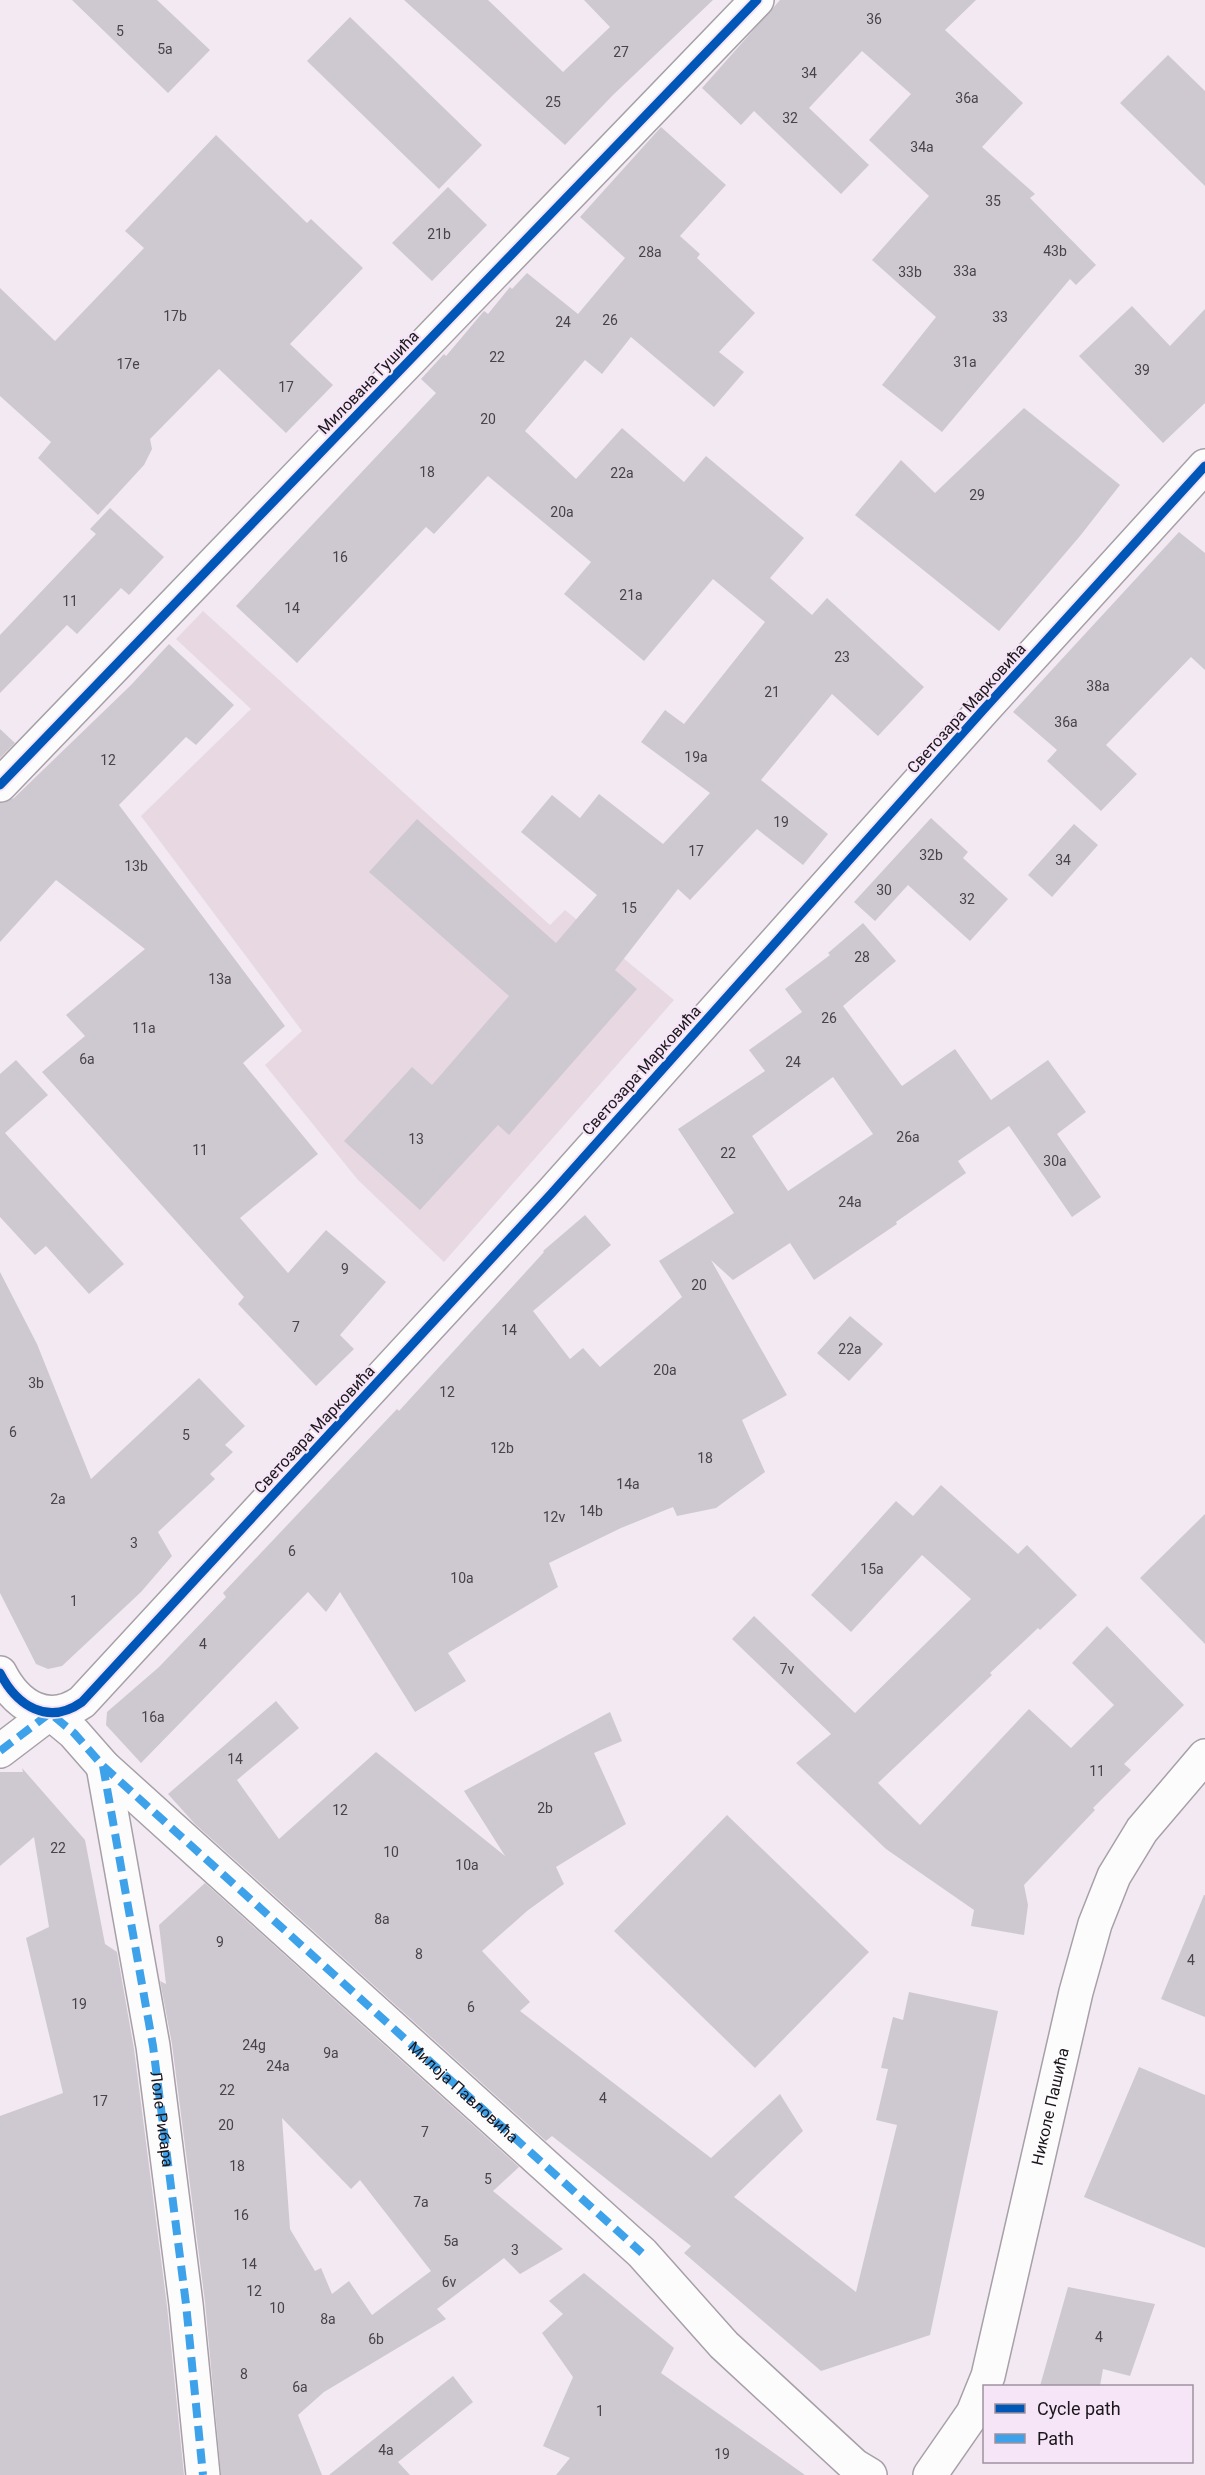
<svg xmlns="http://www.w3.org/2000/svg" width="1205" height="2475" font-family="Roboto,sans-serif">
  <style>
    .education { fill: #e8d8e2 }
    .building { fill: #cec9d1; fill-rule: evenodd }
    .lines { fill: none; stroke-linecap: round; stroke-linejoin: round }
    .street-casing { stroke: #a7a0a7; stroke-width: 36 }
    .secondary-casing { stroke: #a7a0a7; stroke-width: 36 }
    .street { stroke: #fdfcfd; stroke-width: 33 }
    .secondary { stroke: #fdfcfd; stroke-width: 33 }
    .quiet { stroke: #3da2ea; stroke-width: 8; stroke-dasharray: 15 8; stroke-linecap: butt }
    .cycleway-casing { stroke: #f5e5f6; stroke-width: 13 }
    .cycleway { stroke: #0057b8; stroke-width: 9 }
    .labels { text-anchor: middle; stroke-width: 4.5; stroke-linejoin: round; paint-order: stroke }
    .number-label { font-size: 14px; fill: #484349 }
    .street-label { font-size: 16px; fill: #1b161c; stroke: #f5e5f6 }
  </style>
  <rect width="100%" height="100%" fill="#f2e9f2"/>
  <!-- education -->
  <path class="education" d="M203,611L550,925L565,910L674,1000L444,1262L358,1180L265,1065L302,1031L141,816L251,709L176,639Z"/>
  <!-- building -->
  <path class="building" d="M72,0H157L210,50L168,93Z
    M404,0H488L563,72L610,27L584,0H713L613,95L565,145Z
    M780,0H976L945,30L1023,103L982,147L1035,194L1030,198L1096,265L1076,285L1070,279L942,432L882,385L936,317L872,260L929,196L869,140L911,94L862,51L809,108L869,165L841,194L754,111L741,125L702,88Z
    M350,17L482,145L439,189L307,61Z
    M1168,55L1205,91V186L1120,103Z
    M661,127L726,185L680,236L700,254L697,258L755,313L719,352L744,372L714,407L631,337L602,374L585,360L525,431L576,479L622,428L684,482L706,456L804,538L770,578L812,615L827,598L924,687L878,736L832,694L761,780L828,834L803,865L757,829L690,900L678,889L615,970L637,989L509,1135L498,1125L420,1210L344,1141L412,1067L432,1085L509,996L369,872L417,819L556,943L597,895L521,832L552,795L580,818L599,794L663,844L710,793L641,742L665,710L684,724L765,622L713,579L644,661L564,594L591,562L488,476L434,534L426,527L297,663L236,606L436,393L421,379L444,354L446,356L484,311L488,314L510,287L512,289L527,273L578,314L625,258L580,217Z
    M216,135L307,223L311,219L363,268L290,344L333,385L286,433L219,369L150,439L152,449L144,465L98,515L38,458L51,442L0,396V288L55,341L144,248L125,231Z
    M448,187L487,225L432,281L392,243Z
    M1132,306L1170,346L1205,309V403L1163,443L1079,356Z
    M1024,408L1120,485L1080,536L999,631L855,515L901,460L935,493Z
    M110,508L164,557L129,595L121,588L77,634L67,625L0,693V635L96,534L90,529Z
    M1179,532L1205,553V670L1191,657L1106,745L1137,774L1101,811L1047,761L1057,750L1013,712Z
    M169,644L234,705L196,745L186,737L119,805L285,1026L243,1063L318,1154L240,1218L288,1273L326,1230L386,1282L340,1335L354,1349L316,1386L238,1304L244,1297L42,1072L85,1036L66,1015L145,949L56,880L0,942V803L14,798L131,685Z
    M0,729L15,743L0,758Z
    M931,818L968,852L963,858L1008,899L970,941L908,885L875,921L854,902Z
    M1074,824L1098,845L1052,897L1028,875Z
    M863,923L896,961L843,1006L902,1086L955,1049L991,1100L1048,1060L1086,1112L1057,1134L1101,1197L1072,1217L1009,1126L958,1161L966,1173L896,1222L897,1224L814,1280L790,1243L733,1280L711,1260L787,1395L742,1420L765,1472L716,1508L677,1516L673,1507L621,1528L549,1563L558,1587L448,1653L466,1681L415,1712L340,1592L326,1612L308,1592L141,1763L106,1725L107,1712L159,1667L226,1597L223,1593L397,1409L399,1411L544,1252L543,1251L585,1215L611,1245L533,1311L570,1359L583,1348L600,1367L682,1297L659,1261L734,1213L678,1129L765,1071L749,1050L802,1012L785,989L830,955L828,953ZM833,1077L873,1134L788,1191L752,1136Z
    M16,1060L48,1095L5,1133L124,1264L89,1294L46,1246L35,1255L0,1217V1074Z
    M0,1272L37,1344L91,1479L199,1378L245,1426L225,1445L233,1452L210,1474L215,1479L158,1532L172,1556L141,1592L62,1666L48,1669L36,1664L0,1593Z
    M850,1316L883,1344L849,1381L817,1353Z
    M941,1485L1018,1554L1027,1545L1077,1595L1040,1630L1038,1628L990,1673L992,1675L878,1783L920,1825L1029,1709L1071,1748L1114,1705L1072,1663L1107,1626L1184,1705L1124,1764L1131,1770L1093,1808L1095,1810L1024,1885L1028,1905L1024,1935L971,1926L974,1910L886,1849L796,1763L831,1734L732,1639L754,1616L855,1713L971,1599L922,1555L851,1632L811,1595L896,1501L913,1516Z
    M1205,1514V1644L1140,1578Z
    M276,1701L299,1728L237,1780L279,1839L376,1752L505,1856L464,1791L610,1712L622,1741L594,1753L626,1824L556,1867L564,1884L527,1911L482,1951L530,2002L520,2011L711,2158L780,2094L803,2131L734,2197L856,2292L897,2125L876,2120L888,2069L881,2068L893,2017L903,2020L909,1992L998,2011L930,2335L821,2371L684,2253L691,2246L552,2136L546,2141L195,1824L168,1794Z
    M22,1768L85,1840L105,1944L117,1952L134,2049L167,2306L184,2475H0V2116L63,2093L26,1938L49,1927L34,1837L0,1866V1772H23Z
    M727,1815L869,1952L755,2068L614,1931Z
    M205,1883L519,2167L493,2191L563,2249L520,2274L504,2258L437,2309L446,2319L324,2392L298,2415L322,2475H221L205,2302L172,2044L160,1981L166,1984L159,1925ZM282,2118L351,2189L360,2180L431,2271L372,2315L349,2281L332,2294L321,2268L315,2271L290,2229Z
    M1204,1895H1205V2017L1161,1999Z
    M1139,2067L1205,2095V2248L1084,2197Z
    M584,2273L674,2348L661,2373L805,2475H556L570,2458L543,2446L573,2377L542,2333L563,2314L549,2301Z
    M1068,2287L1155,2304L1130,2376L1103,2369L1100,2386H1040Z
    M453,2376L473,2402L398,2462L410,2475H329Z"/>
  <g class="lines">
    <!-- street casing -->
    <g class="street-casing">
      <g id="street">
        <path d="M0,785L757,0"/>
        <path d="M0,1673C17,1706 48,1726 82,1702L551,1194L984,709L1205,466"/>
        <path d="M0,1751L50,1713L74,1733L103,1766L642,2253L724,2345L855,2466L870,2475"/>
        <path id="s1" d="M103,1766L153,2046L186,2304L203,2475"/>
      </g>
    </g>
    <!-- secondary casing -->
    <g class="secondary-casing">
      <g id="secondary">
        <path id="s2" d="M930,2475L973,2413L988,2376L1076,1992L1095,1924L1114,1876L1142,1830L1205,1756"/>
      </g>
    </g>
    <!-- street -->
    <use href="#street" class="street"/>
    <!-- secondary -->
    <use href="#secondary" class="secondary"/>
    <!-- quiet -->
    <g class="quiet">
      <path id="s3" d="M0,1751L50,1713L74,1733L103,1766L642,2253"/>
      <path d="M103,1766L153,2046L186,2304L203,2475"/>
    </g>
    <!-- cycleway casing -->
    <g class="cycleway-casing">
      <path id="cycleway" d="M0,785L757,0
        M0,1673C17,1706 48,1726 82,1702L551,1194L984,709L1205,466"/>
    </g>
    <!-- cycleway -->
    <use href="#cycleway" class="cycleway"/>
  </g>
  <g class="labels">
    <!-- number labels -->
    <g class="number-label">
      <text x="874" y="24">36</text>
      <text x="120" y="36">5</text>
      <text x="165" y="54">5a</text>
      <text x="621" y="57">27</text>
      <text x="809" y="78">34</text>
      <text x="967" y="103">36a</text>
      <text x="553" y="107">25</text>
      <text x="790" y="123">32</text>
      <text x="922" y="152">34a</text>
      <text x="993" y="206">35</text>
      <text x="439" y="239">21b</text>
      <text x="1055" y="256">43b</text>
      <text x="650" y="257">28a</text>
      <text x="965" y="276">33a</text>
      <text x="910" y="277">33b</text>
      <text x="175" y="321">17b</text>
      <text x="1000" y="322">33</text>
      <text x="610" y="325">26</text>
      <text x="563" y="327">24</text>
      <text x="497" y="362">22</text>
      <text x="965" y="367">31a</text>
      <text x="128" y="369">17e</text>
      <text x="1142" y="375">39</text>
      <text x="286" y="392">17</text>
      <text x="488" y="424">20</text>
      <text x="427" y="477">18</text>
      <text x="622" y="478">22a</text>
      <text x="977" y="500">29</text>
      <text x="562" y="517">20a</text>
      <text x="340" y="562">16</text>
      <text x="631" y="600">21a</text>
      <text x="70" y="606">11</text>
      <text x="292" y="613">14</text>
      <text x="842" y="662">23</text>
      <text x="1098" y="691">38a</text>
      <text x="772" y="697">21</text>
      <text x="1066" y="727">36a</text>
      <text x="696" y="762">19a</text>
      <text x="108" y="765">12</text>
      <text x="781" y="827">19</text>
      <text x="696" y="856">17</text>
      <text x="931" y="860">32b</text>
      <text x="1063" y="865">34</text>
      <text x="136" y="871">13b</text>
      <text x="884" y="895">30</text>
      <text x="967" y="904">32</text>
      <text x="629" y="913">15</text>
      <text x="862" y="962">28</text>
      <text x="220" y="984">13a</text>
      <text x="829" y="1023">26</text>
      <text x="144" y="1033">11a</text>
      <text x="87" y="1064">6a</text>
      <text x="793" y="1067">24</text>
      <text x="908" y="1142">26a</text>
      <text x="416" y="1144">13</text>
      <text x="200" y="1155">11</text>
      <text x="728" y="1158">22</text>
      <text x="1055" y="1166">30a</text>
      <text x="850" y="1207">24a</text>
      <text x="345" y="1274">9</text>
      <text x="699" y="1290">20</text>
      <text x="296" y="1332">7</text>
      <text x="509" y="1335">14</text>
      <text x="850" y="1354">22a</text>
      <text x="665" y="1375">20a</text>
      <text x="36" y="1388">3b</text>
      <text x="447" y="1397">12</text>
      <text x="13" y="1437">6</text>
      <text x="186" y="1440">5</text>
      <text x="502" y="1453">12b</text>
      <text x="705" y="1463">18</text>
      <text x="628" y="1489">14a</text>
      <text x="58" y="1504">2a</text>
      <text x="591" y="1516">14b</text>
      <text x="554" y="1522">12v</text>
      <text x="134" y="1548">3</text>
      <text x="292" y="1556">6</text>
      <text x="872" y="1574">15a</text>
      <text x="462" y="1583">10a</text>
      <text x="74" y="1606">1</text>
      <text x="203" y="1649">4</text>
      <text x="787" y="1674">7v</text>
      <text x="153" y="1722">16a</text>
      <text x="235" y="1764">14</text>
      <text x="1097" y="1776">11</text>
      <text x="545" y="1813">2b</text>
      <text x="340" y="1815">12</text>
      <text x="58" y="1853">22</text>
      <text x="391" y="1857">10</text>
      <text x="467" y="1870">10a</text>
      <text x="382" y="1924">8a</text>
      <text x="220" y="1947">9</text>
      <text x="419" y="1959">8</text>
      <text x="1191" y="1965">4</text>
      <text x="79" y="2009">19</text>
      <text x="471" y="2012">6</text>
      <text x="254" y="2050">24g</text>
      <text x="331" y="2058">9a</text>
      <text x="278" y="2071">24a</text>
      <text x="227" y="2095">22</text>
      <text x="603" y="2103">4</text>
      <text x="100" y="2106">17</text>
      <text x="226" y="2130">20</text>
      <text x="425" y="2137">7</text>
      <text x="237" y="2171">18</text>
      <text x="488" y="2184">5</text>
      <text x="421" y="2207">7a</text>
      <text x="241" y="2220">16</text>
      <text x="451" y="2246">5a</text>
      <text x="515" y="2255">3</text>
      <text x="249" y="2269">14</text>
      <text x="449" y="2287">6v</text>
      <text x="254" y="2296">12</text>
      <text x="277" y="2313">10</text>
      <text x="328" y="2324">8a</text>
      <text x="1099" y="2342">4</text>
      <text x="376" y="2344">6b</text>
      <text x="244" y="2379">8</text>
      <text x="300" y="2392">6a</text>
      <text x="600" y="2416">1</text>
      <text x="386" y="2455">4a</text>
      <text x="722" y="2459">19</text>
    </g>
    <!-- street labels -->
    <g class="street-label">
      <text transform="translate(368 382) rotate(-46)" y="6">Милована Гушића</text>
      <text transform="translate(966 708) rotate(-48)" y="6">Светозара Марковића</text>
      <text transform="translate(641 1070) rotate(-48)" y="6">Светозара Марковића</text>
      <text transform="translate(314 1429) rotate(-47)" y="6">Светозара Марковића</text>
      <text dy="6" stroke="none"><textPath href="#s3" startOffset="624">Милоја Павловића</textPath></text>
      <text dy="6" stroke="none"><textPath href="#s2" startOffset="392">Николе Пашића</textPath></text>
      <text dy="6" stroke="none"><textPath href="#s1" startOffset="358">Лоле Рибара</textPath></text>
    </g>
  </g>
  <!-- legend -->
  <rect x="983" y="2385" width="210" height="78" fill="#f5e5f6" stroke="#9e929f" stroke-width="1.5"/>
  <rect x="995" y="2404" width="30" height="9" fill="#0057b8" stroke="#9e929f" stroke-width="1.5"/>
  <text x="1037" y="2415" font-size="18" fill="#1b161c">Cycle path</text>
  <rect x="995" y="2434" width="30" height="9" fill="#3da2ea" stroke="#9e929f" stroke-width="1.5"/>
  <text x="1037" y="2445" font-size="18" fill="#1b161c">Path</text>
</svg>
